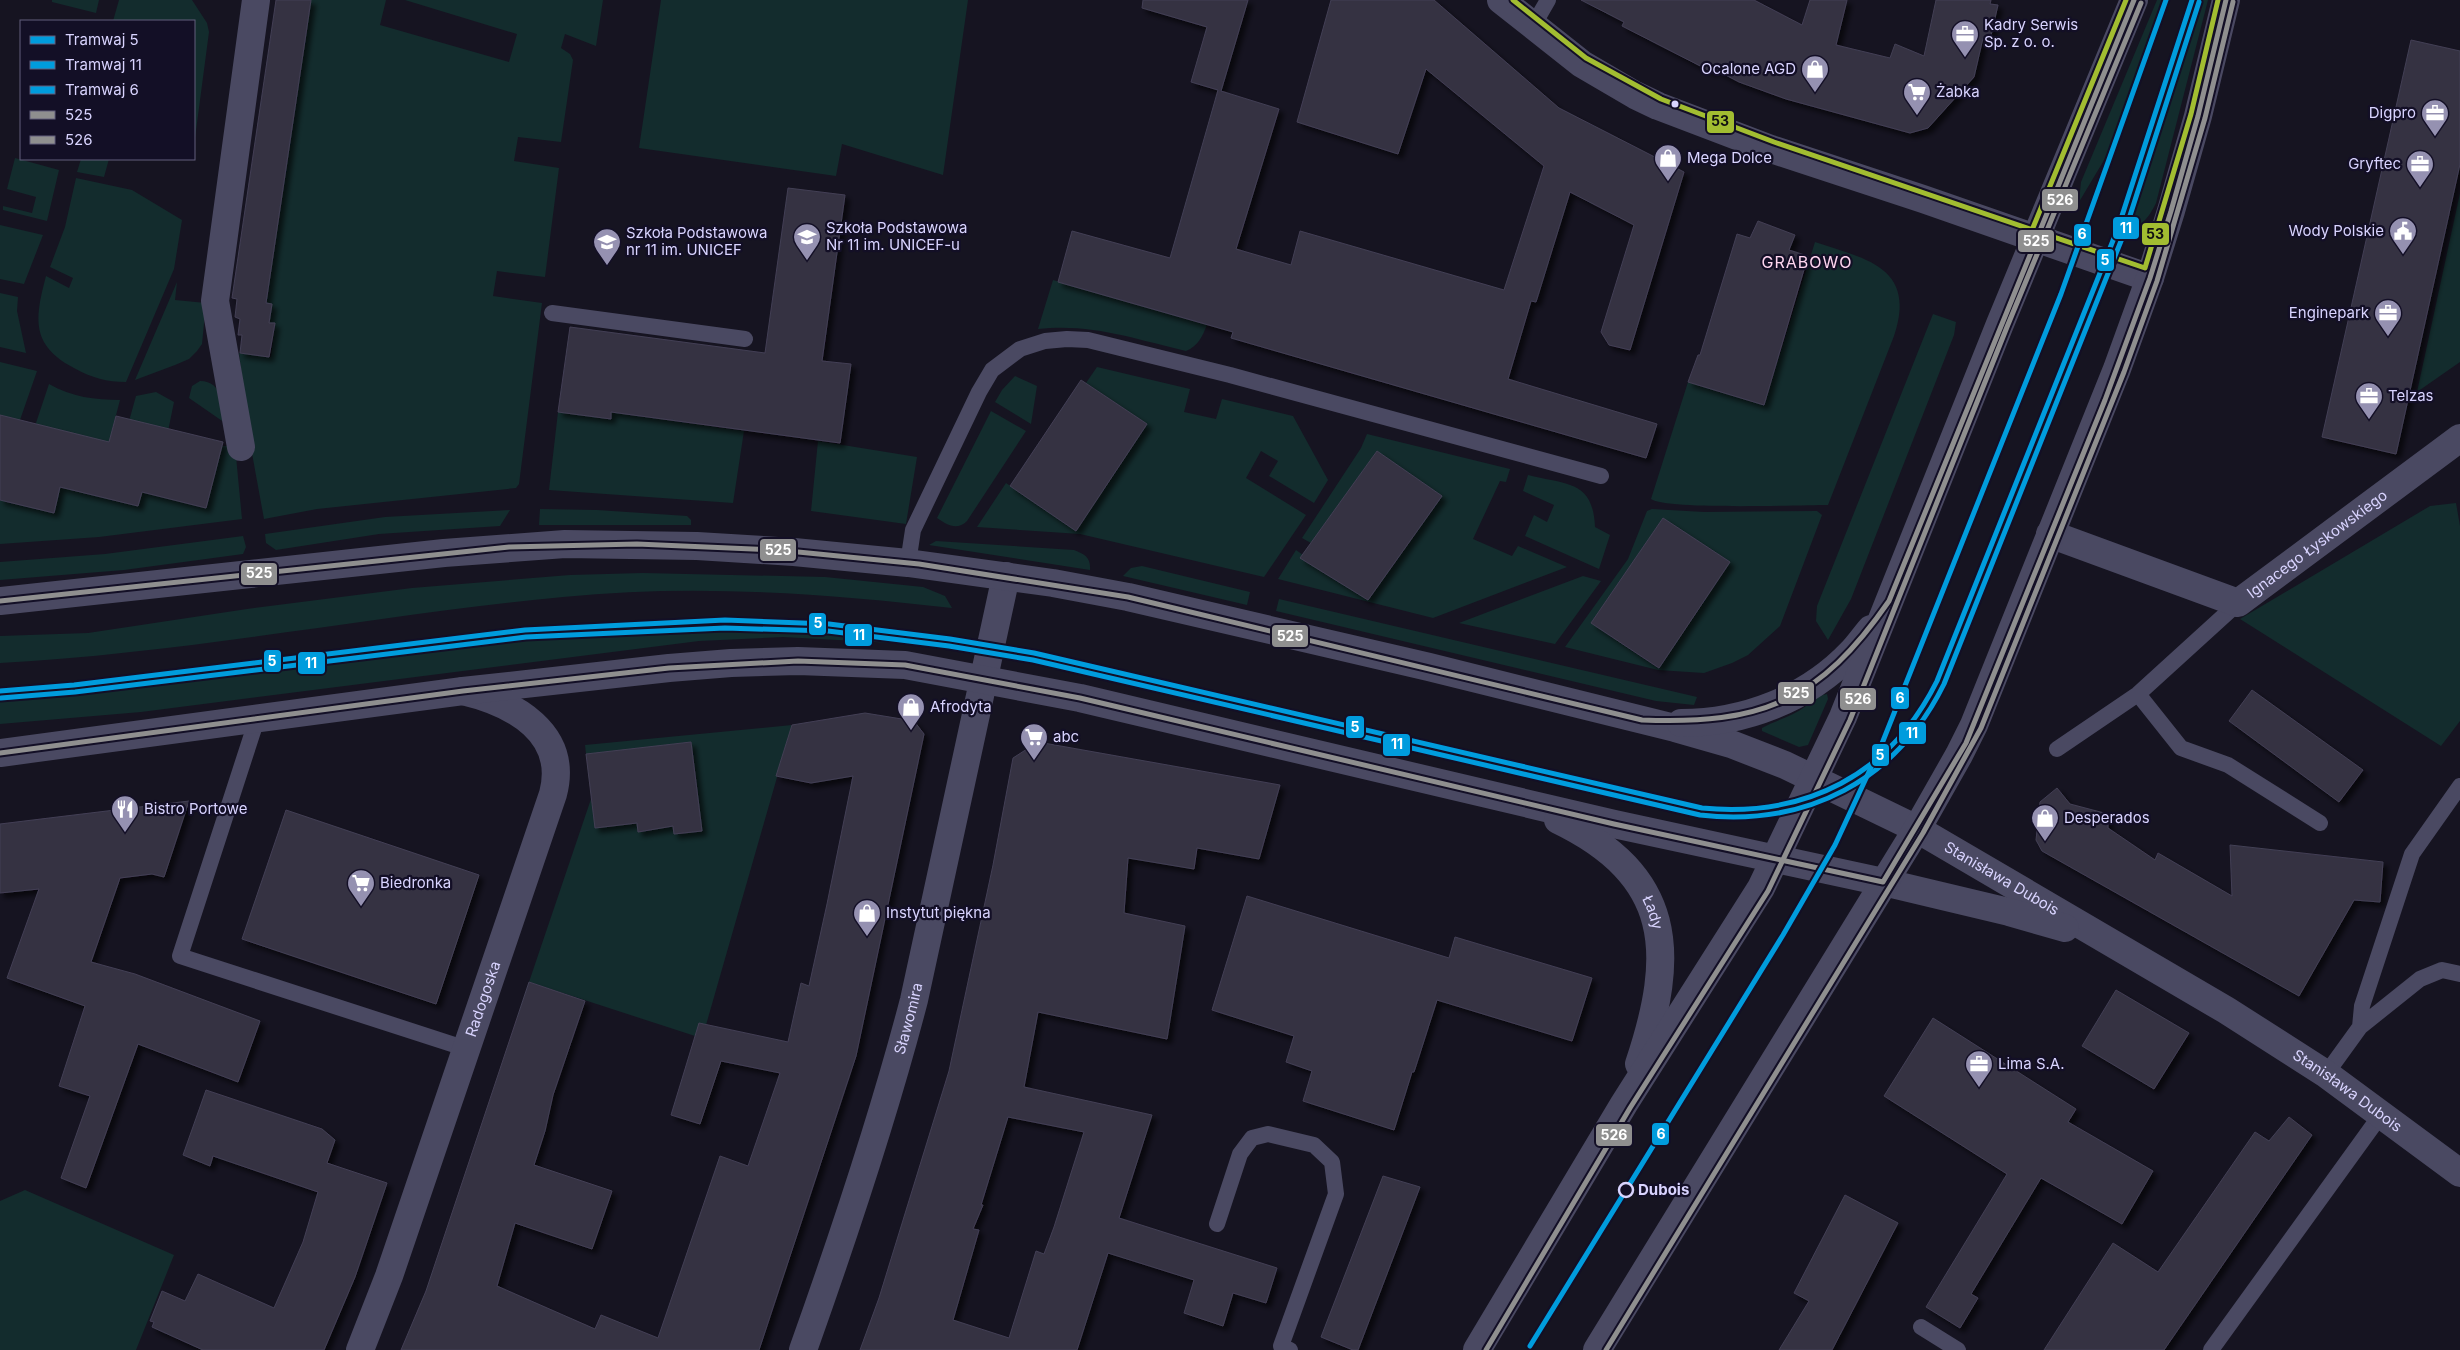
<svg xmlns="http://www.w3.org/2000/svg" width="2460" height="1350" font-family="Inter,sans-serif">
  <style>
    .green { fill: #132c2d; fill-rule: evenodd }
    .building { fill: #343243; stroke: #433f54; fill-rule: evenodd; filter: url(#shadow) }
    .lines { fill: none; stroke-linecap: round; stroke-linejoin: round }
    .service { stroke: #4a4962; stroke-width: 16 }
    .minor { stroke: #4a4962; stroke-width: 28 }
    .tertiary { stroke: #4a4962; stroke-width: 28 }
    .bus-1-casing { stroke: #130f26; stroke-width: 9 }
    .bus-2-casing { stroke: #130f26; stroke-width: 9 }
    .bus-3-casing { stroke: #130f26; stroke-width: 9 }
    .bus-1 { stroke: #8f8f8f; stroke-width: 5 }
    .bus-2 { stroke: #8f8f8f; stroke-width: 5 }
    .bus-3 { stroke: #a2bd31; stroke-width: 5 }
    .tram-1-casing { stroke: #130f26; stroke-width: 9 }
    .tram-2-casing { stroke: #130f26; stroke-width: 9 }
    .tram-3-casing { stroke: #130f26; stroke-width: 9 }
    .tram-1 { stroke: #009cdd; stroke-width: 5 }
    .tram-2 { stroke: #009cdd; stroke-width: 5 }
    .tram-3 { stroke: #009cdd; stroke-width: 5 }
    .bus-dot { fill: #d9d4ff; stroke: #130f26; stroke-width: 2 }
    .stop-dot { fill: #130f26; stroke: #d9d4ff; stroke-width: 2.5 }
    .labels { text-anchor: middle; stroke-width: 4.5; stroke-linejoin: round; paint-order: stroke }
    .poi-label { font-size: 15px; fill: #d9d4ff; stroke: #130f26; text-anchor: start }
    .street-label { font-size: 15px; fill: #d9d4ff; stroke: #130f26 }
    .stop-label { font-size: 15px; font-weight: bold; fill: #d9d4ff; stroke: #130f26; text-anchor: start }
    .neighbourhood-label { font-size: 16px; letter-spacing: 1px; fill: #ffd6f0; stroke: #130f26 }
    .line-badge { stroke: #130f26; stroke-width: 2 }
    .badge-label { font-size: 14px; text-anchor: middle; font-weight: bold; fill: #fff }
    .pale-badge-label { font-size: 14px; text-anchor: middle; font-weight: bold; fill: #111 }
  </style>
  <defs>
    <filter id="shadow"><feDropShadow dx="4.5" dy="4.5" stdDeviation="2.5" flood-color="#0009"/></filter>
  </defs>
  <rect width="100%" height="100%" fill="#161421"/>
  <!-- green -->
  <path class="green" d="M52,0H99L96,13L52,2Z
    M119,0H192L207,23L209,32L195,138L194,21H113Z
    M311,0H386L380,25L509,62L517,34L405,0H603L596,46L565,34L561,48L570,54L573,60L561,142L518,137L514,161L559,168L545,277L497,271L493,296L542,303L519,484L516,488L317,509L264,519L251,448L239,353L271,357L275,324L269,323L272,304L266,303Z
    M661,0H968L943,175L842,144L836,176L639,148Z
    M2157,0H2168L2119,135L2079,202L2081,182Z
    M2197,0H2208L2156,203C2148,219 2141,228 2123,230Z
    M15,158L59,170L47,221L3,210V206L32,213L36,197L7,189Z
    M81,159H109L104,177L77,172Z
    M76,178L132,190L182,220L174,269L126,382C107,382 92,378 74,368C30,345 35,318 46,276L69,288L73,278L50,267L65,227Z
    M2460,193V362L2417,392Z
    M0,225L43,235L24,284L0,279Z
    M1815,242C1866,259 1917,267 1894,336L1828,505C1800,505 1666,510 1651,499L1688,382L1764,405Z
    M1053,280L1186,319L1207,325C1202,337 1198,346 1186,351C1135,339 1091,323 1038,329Z
    M177,282L175,300L206,303L202,344L197,351L189,359L175,365L135,380Z
    M0,293L18,297L17,311L26,353L0,347Z
    M1933,314L1956,322L1954,335L1851,599L1828,640L1816,621L1817,606Z
    M0,362L37,371L20,420L0,415Z
    M1097,367L1190,389L1184,412L1216,419L1222,399L1293,416L1328,480L1314,503L1269,476L1278,461L1261,451L1246,478L1306,515L1264,577L1080,534L977,527L1006,483L1076,531L1147,424L1086,383Z
    M1015,376L1037,386L1031,424L995,402L1002,390Z
    M200,381C223,381 223,407 228,425L189,398L192,386Z
    M49,384C72,397 95,400 120,400L109,442L31,438Z
    M156,392L174,402L166,441L126,432L136,396Z
    M991,411L1026,431L967,521C957,531 947,525 937,518Z
    M558,412L610,419L611,412L744,431L733,503L549,490Z
    M1367,434L1510,469L1506,482L1500,481L1473,539L1512,556L1518,546L1567,567L1433,618L1278,579L1296,550L1303,555L1442,496L1377,451L1311,543L1302,538L1361,448Z
    M818,441L917,457L906,524L811,511Z
    M222,446H235L242,519L99,537L0,544V500L54,513L60,487L138,506L142,492L206,508Z
    M1528,475C1567,485 1593,480 1595,527L1610,535L1599,569L1525,536L1534,515L1547,522L1554,505L1523,491Z
    M2456,503L2460,526V721L2441,746L2240,619L2430,506Z
    M540,509L597,510L687,516L691,520V525H539Z
    M1652,509L1704,512L1817,511L1822,515L1780,626L1748,655L1732,663L1704,673L1658,670L1565,647L1628,559L1647,511ZM1663,518L1730,562L1658,668L1591,623Z
    M510,510L500,526L379,534L276,550L266,543L265,534L385,517Z
    M243,536L246,547L243,554L124,570L0,580V562L105,554Z
    M936,541L1074,550C1085,554 1091,558 1090,570L929,545Z
    M1142,566L1250,592L1247,605L1123,576L1131,568Z
    M643,573L825,577L923,587L945,596L952,608C823,593 693,584 563,597C375,615 189,653 0,663V636L88,633L247,609L412,588L570,575Z
    M1583,576L1601,581L1555,644L1459,623Z
    M1279,599L1697,697L1694,705L1656,701L1276,611Z
    M720,628L840,633L947,646L783,637L699,641L141,712L0,724V700C241,681 478,634 720,628Z
    M1827,694L1828,699L1808,745L1799,747L1762,731V728C1777,720 1793,716 1806,706C1813,702 1818,695 1827,694Z
    M792,725L706,1025L695,1036L529,982L591,799L596,828L637,823L638,832L661,828L671,819L675,834L702,831L691,742L586,754L585,745Z
    M25,1190L174,1255L136,1350H0V1201Z"/>
  <!-- building -->
  <path class="building" d="M276,0H311L266,303L272,304L269,323H275L269,357L240,353L242,335H238L240,319L235,317L237,299L232,298Z
    M1143,0H1248L1221,91L1279,109L1236,249L1291,265L1300,231L1504,290L1544,166L1426,69L1398,154L1297,122L1331,0H1434L1559,108L1684,172L1630,350L1609,345L1601,332L1634,225L1570,192L1536,302L1531,301L1508,379L1657,424L1646,458L1231,338L1233,332L1058,282L1072,231L1170,258L1218,90L1191,82L1207,27L1142,8Z
    M1581,0H1754L1802,25L1810,0H1847L1836,45L1890,58L1895,44L1924,56L1936,0H1991L1990,4L1998,5L1990,40L1983,38L1974,77L1928,128L1910,133L1786,99L1739,82L1714,69L1712,72L1622,26L1624,22Z
    M2411,40L2460,51V164L2396,454L2322,437Z
    M788,188L845,195L822,361L851,364L840,443L611,412V419L558,412L570,327L765,353Z
    M1758,221L1795,235L1789,250L1808,256L1764,405L1688,382L1698,355H1700L1737,234L1750,238Z
    M1081,380L1147,424L1076,531L1010,486Z
    M0,415L109,442L116,416L223,442L206,508L142,492L138,506L60,487L54,513L0,500Z
    M1377,451L1442,496L1368,600L1300,558Z
    M1663,518L1730,562L1659,668L1591,623Z
    M2252,690L2363,770L2339,802L2229,721Z
    M865,713L914,721L924,734L856,1056L759,1350H401L426,1291L529,982L585,1001L553,1095L545,1131L534,1165L612,1191L592,1249L515,1223L497,1286L595,1329L601,1315L658,1338L720,1156L748,1166L780,1073L721,1061L700,1124L671,1115L699,1023L788,1042L801,983L809,986L827,904L853,776L811,783L776,776L792,725Z
    M691,742L702,831L674,834L673,826L638,832L637,823L595,828L586,754Z
    M1038,742L1280,785L1259,859L1197,848L1194,869L1128,858L1124,913L1185,926L1167,1039L1038,1012L1024,1087L1152,1115L1119,1218L1277,1268L1266,1303L1233,1293L1223,1326L1184,1313L1194,1280L1108,1253L1077,1350H860L879,1298L949,1071L993,865L1013,758ZM1008,1117L1084,1132L1054,1227L1044,1254L1036,1251L1009,1338L953,1320L979,1230L973,1229L983,1205H981Z
    M2057,788L2070,804L2108,814V828L2155,860L2158,853L2232,896L2230,845L2383,862L2380,902L2354,900L2299,996L2042,851L2036,840L2040,802Z
    M189,801L164,877L152,874L120,878L91,962L135,974L260,1021L238,1082L138,1044L86,1188L61,1178L90,1096L59,1086L85,1006L7,978L39,889L0,893V824Z
    M286,810L479,875L436,1004L242,939Z
    M1247,896L1449,958L1455,937L1592,978L1572,1041L1437,1000L1414,1072H1412L1394,1130L1303,1101L1312,1071L1286,1062L1294,1036L1212,1010Z
    M2116,990L2189,1033L2154,1089L2082,1046Z
    M1933,1018L2076,1109L2068,1122L2153,1171L2122,1224L2041,1178L1971,1294L1978,1298L1960,1328L1926,1307L2007,1174L1884,1096Z
    M206,1090L322,1129L335,1140L327,1163L387,1183L355,1277L324,1350H203L152,1327L154,1322L150,1321L162,1291L185,1301L198,1274L274,1308L303,1242L318,1192L213,1156L210,1166L183,1155Z
    M2289,1117L2312,1135L2164,1350H2044L2113,1243L2158,1272L2255,1132L2269,1141Z
    M1383,1176L1420,1187L1358,1350H1353L1321,1337Z
    M1845,1195L1898,1223L1832,1350H1779L1809,1301L1794,1293Z"/>
  <g class="lines">
    <!-- service -->
    <path class="service" d="M1533,26L1548,0
      M552,313L745,339
      M908,563L913,530L979,392L992,370L1020,349L1045,341L1067,339L1088,340L1230,375L1601,476
      M2138,694L2181,748L2228,765L2320,823
      M257,719L180,956L467,1049
      M2057,749L2138,694L2238,603
      M2360,1027L2362,1006L2412,854L2460,786
      M2326,1074L2360,1027L2420,979L2442,970L2460,974
      M1217,1224L1240,1154L1252,1138L1268,1134L1314,1145L1332,1162L1336,1194L1281,1346L1290,1350
      M1921,1327L1958,1350
      M2211,1350L2380,1116"/>
    <!-- minor -->
    <g class="minor">
      <path d="M241,447L215,301L256,0"/>
      <path id="s1" d="M2050,534L2238,603L2460,438"/>
      <path id="s2" d="M1917,829L2226,1010L2326,1074L2460,1173"/>
      <path d="M1883,882L2009,912L2065,928"/>
      <path id="s3" d="M360,1350L389,1276L553,794C569,733 514,703 463,691"/>
      <path id="s4" d="M803,1350C844,1235 883,1119 914,1000L1006,576"/>
    </g>
    <!-- tertiary -->
    <g class="tertiary">
      <path d="M1501,0L1582,64L1635,95L1658,106L1771,149L1923,199L2150,278"/>
      <path d="M0,601L444,553L565,544L697,546L794,552L908,563L1053,583L1128,597L1429,667L1675,728L1731,744L1785,765L1917,829"/>
      <path d="M1681,723C1744,723 1807,699 1851,653C1858,646 1864,637 1871,629"/>
      <path d="M0,753L463,691L669,668L731,663L798,661L905,665L1080,698L1614,824L1883,882"/>
      <path id="s5" d="M1558,820C1674,876 1676,953 1639,1064"/>
      <path d="M1477,1350L1624,1104L1761,888L1843,717L2000,324L2134,0"/>
      <path d="M1597,1350L1917,829L1959,755L1974,725L2117,369L2150,278L2171,211L2198,116L2226,0"/>
    </g>
    <!-- bus-1 casing -->
    <g class="bus-1-casing">
      <path id="bus-1" d="M0,601L509,547L637,544L778,550L919,564L1128,597L1642,720C1762,725 1820,701 1889,601L2134,0
        M0,753L463,691L669,668L798,661L905,665L1080,698L1614,824L1883,882L1966,743L2105,400L2150,278L2171,211L2198,116L2226,0"/>
    </g>
    <!-- bus-2 casing -->
    <g class="bus-2-casing">
      <path id="bus-2" d="M1486,1350L1630,1108L1768,891L1850,720L2007,327L2141,3
        M1606,1350L1923,833L1981,728L2124,372L2157,281L2205,118L2233,2"/>
    </g>
    <!-- bus-3 casing -->
    <g class="bus-3-casing">
      <path id="bus-3" d="M1513,0L1586,58L1661,99L1774,142L2145,268L2191,114L2218,0
        M2030,235L2126,0"/>
    </g>
    <!-- bus-1 -->
    <use href="#bus-1" class="bus-1"/>
    <!-- bus-2 -->
    <use href="#bus-2" class="bus-2"/>
    <!-- bus-3 -->
    <use href="#bus-3" class="bus-3"/>
    <!-- tram-1 casing -->
    <g class="tram-1-casing">
      <path id="tram-1" d="M0,691L74,685L525,630L725,620L829,624L950,639L1034,653L1702,808C1806,818 1890,775 1937,681L2118,228L2192,0"/>
    </g>
    <!-- tram-2 casing -->
    <g class="tram-2-casing">
      <path id="tram-2" d="M1,698L75,692L526,637L725,628L828,631L949,646L1033,660L1700,815C1807,827 1896,781 1944,684L2125,231L2199,2"/>
    </g>
    <!-- tram-3 casing -->
    <g class="tram-3-casing">
      <path id="tram-3" d="M1530,1346L1783,935L1835,845L1881,746L2061,294L2166,0"/>
    </g>
    <!-- tram-1 -->
    <use href="#tram-1" class="tram-1"/>
    <!-- tram-2 -->
    <use href="#tram-2" class="tram-2"/>
    <!-- tram-3 -->
    <use href="#tram-3" class="tram-3"/>
  </g>
  <!-- icons -->
  <defs>
    <g id="office-pin" transform="scale(1.4375)"><path d="M0 17L-7.5 6A9.5 9.5 0 1 1 7.5 6Z" fill="#9591b1" stroke="#130f26"/><path d="M-6-3h4V-5.5h4V-3h4V5H-6ZM-1-4.5V-3h2v-1.5ZM-6 0V1H6V0Z" fill="#fff"/></g>
    <g id="shop-pin" transform="scale(1.4375)"><path d="M0 17L-7.5 6A9.5 9.5 0 1 1 7.5 6Z" fill="#9591b1" stroke="#130f26"/><path d="M-5-2.5h2.3a2.7 3.5 0 0 1 5.4 0H5L5.5 6h-11ZM-1.5-2.5h3a1.5 2.3 0 0 0-3 0Z" fill="#fff"/></g>
    <g id="supermarket-pin" transform="scale(1.4375)"><path d="M0 17L-7.5 6A9.5 9.5 0 1 1 7.5 6Z" fill="#9591b1" stroke="#130f26"/><path d="M-6-5.5h2.5l.6 2H6L4.5 2H-2.5L-4.4-4H-6ZM-1.5 3.2a1.3 1.3 0 1 0 .1 0ZM3 3.2a1.3 1.3 0 1 0 .1 0Z" fill="#fff"/></g>
    <g id="civic-pin" transform="scale(1.4375)"><path d="M0 17L-7.5 6A9.5 9.5 0 1 1 7.5 6Z" fill="#9591b1" stroke="#130f26"/><path d="M-.6-6.5H3V-4.5H.6V-3L4-1V1h2V6H-6V1h2V-1L-.6-3ZM-1.2 2.5V6h2.4V2.5Z" fill="#fff"/></g>
    <g id="school-pin" transform="scale(1.4375)"><path d="M0 17L-7.5 6A9.5 9.5 0 1 1 7.5 6Z" fill="#9591b1" stroke="#130f26"/><path d="M0-5L7-2L0 1L-7-2ZM-4 1L0 2.5L4 1V4Q0 6-4 4Z" fill="#fff"/></g>
    <g id="restaurant-pin" transform="scale(1.4375)"><path d="M0 17L-7.5 6A9.5 9.5 0 1 1 7.5 6Z" fill="#9591b1" stroke="#130f26"/><path d="M-5-6h1v4h1v-4h1v4h1v-4h1v5L-1.5 .5V6h-2V.5L-5-1ZM5-6V6H3V1.5H1.5Q1.5-4 5-6Z" fill="#fff"/></g>
  </defs>
  <g fill-rule="evenodd">
    <use href="#office-pin" x="1965" y="34"/>
    <use href="#shop-pin" x="1815" y="69"/>
    <use href="#supermarket-pin" x="1917" y="92"/>
    <use href="#office-pin" x="2435" y="113"/>
    <use href="#shop-pin" x="1668" y="158"/>
    <use href="#office-pin" x="2420" y="164"/>
    <use href="#civic-pin" x="2403" y="231"/>
    <use href="#school-pin" x="807" y="237"/>
    <use href="#school-pin" x="607" y="242"/>
    <use href="#office-pin" x="2388" y="313"/>
    <use href="#office-pin" x="2369" y="396"/>
    <use href="#shop-pin" x="911" y="707"/>
    <use href="#supermarket-pin" x="1034" y="737"/>
    <use href="#restaurant-pin" x="125" y="809"/>
    <use href="#shop-pin" x="2045" y="818"/>
    <use href="#supermarket-pin" x="361" y="883"/>
    <use href="#shop-pin" x="867" y="913"/>
    <use href="#office-pin" x="1979" y="1064"/>
  </g>
  <!-- markers -->
  <circle class="bus-dot" cx="1675" cy="104" r="4.5"/>
  <circle class="stop-dot" cx="1626" cy="1190" r="7"/>
  <g class="labels">
    <!-- poi labels -->
    <g class="poi-label">
      <text x="1984" y="30">Kadry Serwis<tspan x="1984" dy="17">Sp. z o. o.</tspan></text>
      <text x="1796" y="74" text-anchor="end">Ocalone AGD</text>
      <text x="1936" y="97">Żabka</text>
      <text x="2416" y="118" text-anchor="end">Digpro</text>
      <text x="1687" y="163">Mega Dolce</text>
      <text x="2401" y="169" text-anchor="end">Gryftec</text>
      <text x="826" y="233">Szkoła Podstawowa<tspan x="826" dy="17">Nr 11 im. UNICEF-u</tspan></text>
      <text x="2384" y="236" text-anchor="end">Wody Polskie</text>
      <text x="626" y="238">Szkoła Podstawowa<tspan x="626" dy="17">nr 11 im. UNICEF</tspan></text>
      <text x="2369" y="318" text-anchor="end">Enginepark</text>
      <text x="2388" y="401">Telzas</text>
      <text x="930" y="712">Afrodyta</text>
      <text x="1053" y="742">abc</text>
      <text x="144" y="814">Bistro Portowe</text>
      <text x="2064" y="823">Desperados</text>
      <text x="380" y="888">Biedronka</text>
      <text x="886" y="918">Instytut piękna</text>
      <text x="1998" y="1069">Lima S.A.</text>
    </g>
    <!-- street labels -->
    <g class="street-label">
      <text dy="5" stroke="none"><textPath href="#s1" startOffset="299">Ignacego Łyskowskiego</textPath></text>
      <text dy="5" stroke="none"><textPath href="#s2" startOffset="98">Stanisława Dubois</textPath></text>
      <text dy="5" stroke="none"><textPath href="#s5" startOffset="136">Łady</textPath></text>
      <text dy="5" stroke="none"><textPath href="#s3" startOffset="372">Radogoska</textPath></text>
      <text dy="5" stroke="none"><textPath href="#s4" startOffset="348">Sławomira</textPath></text>
      <text dy="5" stroke="none"><textPath href="#s2" startOffset="504">Stanisława Dubois</textPath></text>
    </g>
    <!-- stop labels -->
    <g class="stop-label">
      <text x="1638" y="1195">Dubois</text>
    </g>
    <!-- neighbourhood labels -->
    <g class="neighbourhood-label">
      <text x="1807" y="268">GRABOWO</text>
    </g>
  </g>
  <g class="line-badge">
    <rect x="1706" y="110" width="29" height="24" rx="5" fill="#a2bd31"/>
    <rect x="2041" y="188" width="38" height="24" rx="5" fill="#8f8f8f"/>
    <rect x="2112" y="216" width="28" height="24" rx="5" fill="#009cdd"/>
    <rect x="2141" y="222" width="29" height="24" rx="5" fill="#a2bd31"/>
    <rect x="2073" y="223" width="19" height="24" rx="5" fill="#009cdd"/>
    <rect x="2017" y="229" width="38" height="24" rx="5" fill="#8f8f8f"/>
    <rect x="2096" y="248" width="19" height="24" rx="5" fill="#009cdd"/>
    <rect x="759" y="538" width="38" height="24" rx="5" fill="#8f8f8f"/>
    <rect x="240" y="562" width="38" height="24" rx="5" fill="#8f8f8f"/>
    <rect x="808" y="612" width="19" height="24" rx="5" fill="#009cdd"/>
    <rect x="844" y="623" width="29" height="24" rx="5" fill="#009cdd"/>
    <rect x="1271" y="624" width="38" height="24" rx="5" fill="#8f8f8f"/>
    <rect x="263" y="649" width="19" height="24" rx="5" fill="#009cdd"/>
    <rect x="297" y="651" width="29" height="24" rx="5" fill="#009cdd"/>
    <rect x="1777" y="681" width="38" height="24" rx="5" fill="#8f8f8f"/>
    <rect x="1890" y="686" width="20" height="24" rx="5" fill="#009cdd"/>
    <rect x="1839" y="687" width="38" height="24" rx="5" fill="#8f8f8f"/>
    <rect x="1345" y="715" width="20" height="24" rx="5" fill="#009cdd"/>
    <rect x="1898" y="721" width="29" height="24" rx="5" fill="#009cdd"/>
    <rect x="1382" y="733" width="29" height="24" rx="5" fill="#009cdd"/>
    <rect x="1871" y="743" width="19" height="24" rx="5" fill="#009cdd"/>
    <rect x="1651" y="1122" width="19" height="24" rx="5" fill="#009cdd"/>
    <rect x="1595" y="1123" width="38" height="24" rx="5" fill="#8f8f8f"/>
  </g>
  <g class="badge-label">
    <text x="2060" y="205">526</text>
    <text x="2126" y="233">11</text>
    <text x="2082" y="239">6</text>
    <text x="2036" y="246">525</text>
    <text x="2105" y="265">5</text>
    <text x="778" y="555">525</text>
    <text x="259" y="578">525</text>
    <text x="818" y="628">5</text>
    <text x="859" y="640">11</text>
    <text x="1290" y="641">525</text>
    <text x="272" y="666">5</text>
    <text x="311" y="668">11</text>
    <text x="1796" y="698">525</text>
    <text x="1900" y="703">6</text>
    <text x="1858" y="704">526</text>
    <text x="1355" y="732">5</text>
    <text x="1912" y="738">11</text>
    <text x="1397" y="749">11</text>
    <text x="1880" y="760">5</text>
    <text x="1661" y="1139">6</text>
    <text x="1614" y="1140">526</text>
  </g>
  <g class="pale-badge-label">
    <text x="1720" y="126">53</text>
    <text x="2155" y="239">53</text>
  </g>
  <!-- legend -->
  <rect x="20" y="20" width="175" height="140" fill="#130f26" stroke="#625e7d"/>
  <rect x="30" y="36" width="25" height="8" fill="#009cdd" stroke="#625e7d"/>
  <text x="65" y="45" font-size="15" fill="#d9d4ff">Tramwaj 5</text>
  <rect x="30" y="61" width="25" height="8" fill="#009cdd" stroke="#625e7d"/>
  <text x="65" y="70" font-size="15" fill="#d9d4ff">Tramwaj 11</text>
  <rect x="30" y="86" width="25" height="8" fill="#009cdd" stroke="#625e7d"/>
  <text x="65" y="95" font-size="15" fill="#d9d4ff">Tramwaj 6</text>
  <rect x="30" y="111" width="25" height="8" fill="#8f8f8f" stroke="#625e7d"/>
  <text x="65" y="120" font-size="15" fill="#d9d4ff">525</text>
  <rect x="30" y="136" width="25" height="8" fill="#8f8f8f" stroke="#625e7d"/>
  <text x="65" y="145" font-size="15" fill="#d9d4ff">526</text>
</svg>
